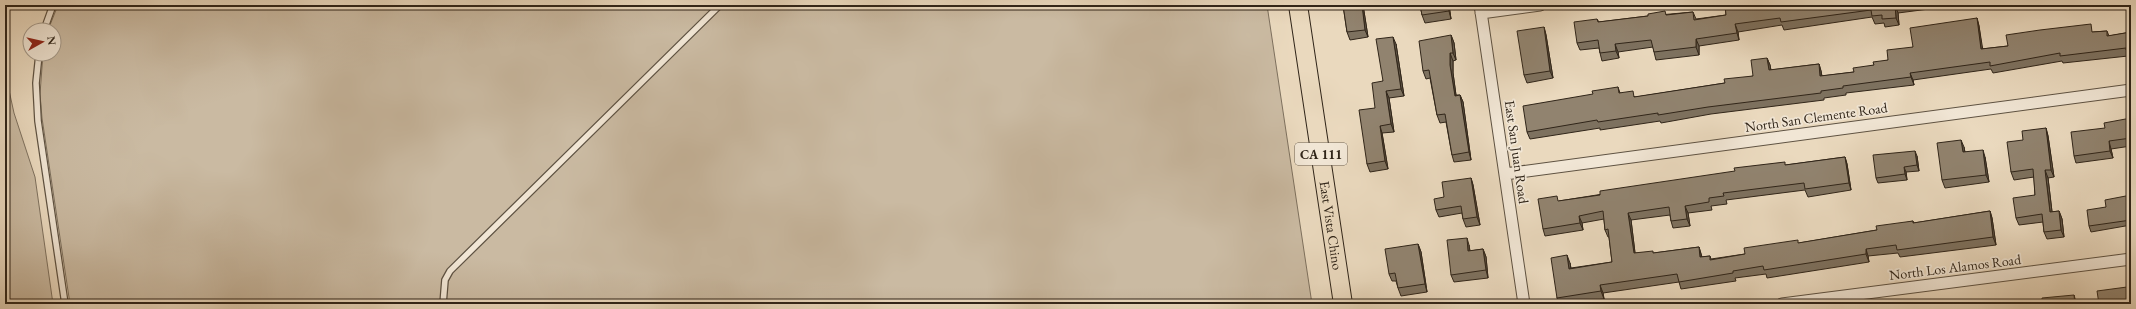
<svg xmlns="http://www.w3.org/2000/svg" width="2136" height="309" font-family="'EB Garamond',serif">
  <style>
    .green { fill: #cabaa2; stroke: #7d705e }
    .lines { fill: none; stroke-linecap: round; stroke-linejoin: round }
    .lane-casing { stroke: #5e5242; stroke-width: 8 }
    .street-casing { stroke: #5e5242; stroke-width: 13 }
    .primary-casing { stroke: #302519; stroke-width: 20 }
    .lane { stroke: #f1e6d5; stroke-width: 5.5 }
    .street { stroke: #f1e6d5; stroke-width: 11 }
    .primary { stroke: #ead9be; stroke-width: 18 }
    .wall { fill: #7d715f; stroke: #302519 }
    .shaded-wall { fill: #665c4e; stroke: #302519 }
    .building { fill: #91836f; stroke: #302519 }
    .labels { text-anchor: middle; stroke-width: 3.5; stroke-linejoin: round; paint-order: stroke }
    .shield { fill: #f1e6d5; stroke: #6a5f51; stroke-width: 1 }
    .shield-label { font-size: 13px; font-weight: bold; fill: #302519 }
    .street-label { font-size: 14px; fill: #302519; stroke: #f1e6d5 }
  </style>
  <rect width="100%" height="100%" fill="#ead9be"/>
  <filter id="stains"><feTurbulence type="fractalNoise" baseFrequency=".005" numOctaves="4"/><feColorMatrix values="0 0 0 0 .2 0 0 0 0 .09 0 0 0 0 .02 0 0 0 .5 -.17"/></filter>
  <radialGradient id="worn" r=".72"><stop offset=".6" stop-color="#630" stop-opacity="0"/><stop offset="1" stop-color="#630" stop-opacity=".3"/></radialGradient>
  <!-- green -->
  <path class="green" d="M58,5H1267L1312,304H70L42,118L40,94L43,54H54V30H48Z
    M5,72L14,113L35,177L53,304H5Z"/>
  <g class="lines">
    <!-- lane casing -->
    <g class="lane-casing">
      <path id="lane" d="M44,30L53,5
        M39,54L36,83L38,121L65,304
        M443,304L445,280L450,271L720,5"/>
    </g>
    <!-- street casing -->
    <g class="street-casing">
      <path id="street" d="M1480,5L1524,304
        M1481,13L1540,5
        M1505,174L2131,90
        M1782,304L2131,259"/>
    </g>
    <!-- primary casing -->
    <g class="primary-casing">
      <g id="primary">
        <path id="s1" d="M1298,5L1343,304"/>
      </g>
    </g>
    <!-- lane -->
    <use href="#lane" class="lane"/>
    <!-- street -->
    <use href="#street" class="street"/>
    <!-- primary -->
    <use href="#primary" class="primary"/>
  </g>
  <!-- wall -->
  <path class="wall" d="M1343,5H1363L1368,37L1350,40L1347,32Z
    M1420,5H1449L1451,19L1425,23L1422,15Z
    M1725,5H1960L1898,13L1899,25L1885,27L1884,23L1875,24L1872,17L1784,30L1782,25L1738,32L1739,40L1699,46V55L1656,60L1654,52L1653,47L1618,52L1619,58L1602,61L1600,53L1599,48L1580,50L1577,43L1597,19L1599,22L1648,16L1693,12L1696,19L1726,15Z
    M1977,18L1979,26L1982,49L2008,46L2094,32L2107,31L2109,36L2131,32V58H2129L2128,56L2063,63L2062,61L1993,73L1991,69L1913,80L1914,85L1846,93V95L1824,98V100L1711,114L1661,123L1660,121L1600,130V128L1530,139L1527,132L1618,87L1620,93L1636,97L1725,83L1753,76L1767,58L1770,65L1771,70L1819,64L1821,71L1822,76L1854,72L1888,60L1913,47Z
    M1544,27L1546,35L1553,78L1527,83L1524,75Z
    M1451,35L1454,43L1456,60L1453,61V73L1456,95H1460L1463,102L1471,160L1454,162L1452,155L1446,122L1440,123L1437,115L1430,78L1426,79L1423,71Z
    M1396,44L1404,96L1389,98L1394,132L1382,133L1388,169L1370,172L1367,164L1383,81Z
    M2131,118V146L2111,149L2113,158L2076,163L2074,156L2105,128Z
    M2046,128L2048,136L2054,177L2048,178L2052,212L2059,211L2062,219L2064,237L2047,239L2044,232L2043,222L2019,225L2016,218L2035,195L2034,177L2014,180L2011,172L2023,140Z
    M1964,147L1965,152L1985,157L1989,182L1945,188L1942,180Z
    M1917,156L1919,171L1906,172L1907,180L1878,183L1876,178Z
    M1845,157L1847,164L1851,190L1808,197L1805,190L1726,200L1727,204L1711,206L1712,210L1688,213L1690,226L1673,228L1671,221L1670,215L1631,220L1635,253H1654L1699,247L1702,257L1710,256L1711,259L1745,254L1799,243L1877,230L1913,221L1914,223L1990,211L1992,218L1996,245L1900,257L1898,253L1868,256L1869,262L1767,278L1766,274L1735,278L1736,281L1681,289L1679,282L1603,293L1604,299L1567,304H1559L1557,298L1570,263L1571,268L1612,262L1609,237H1608L1605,230L1604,219L1582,223L1583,230L1545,236L1543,229L1559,201L1786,165Z
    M1471,178L1473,185L1480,225L1466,227L1463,219L1462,213L1439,217L1436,210L1444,197Z
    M2131,195V225L2091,232L2089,226L2106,207Z
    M1418,244L1421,252L1427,292L1401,296L1398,288L1396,281H1392L1389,274Z
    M1469,245L1470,251L1483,249L1486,257L1488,278L1454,282L1451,275Z"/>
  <!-- shaded-wall -->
  <path class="shaded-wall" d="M1362,5H1363L1368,37L1365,30Z
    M1448,5H1449L1451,19L1449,11Z
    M1895,5L1898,13L1899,25L1896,18Z
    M1977,18L1979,26L1984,57L1981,49Z
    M1735,24L1738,32L1739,40L1737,33Z
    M1544,27L1546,35L1553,78L1550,71Z
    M1451,35L1454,43L1456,60L1453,53Z
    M1393,37L1396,44L1404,96L1401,89Z
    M1696,39L1699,46V55L1696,47Z
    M1615,44L1618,52L1619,58L1616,51Z
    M1450,53L1453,61V73L1457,103L1455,96L1450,65Z
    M1767,58L1770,65L1772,78L1769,70Z
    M1819,64L1821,71L1823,84L1820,76Z
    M1910,73L1913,80L1914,85L1911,77Z
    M1386,91L1389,98L1394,132L1391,124Z
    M1460,95L1463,102L1471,160L1469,152Z
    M1380,126L1382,133L1388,169L1385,161Z
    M2046,128L2048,136L2054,177L2051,170Z
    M1961,140L1964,147L1966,160L1963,152Z
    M2109,141L2111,149L2113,158L2110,151Z
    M1983,150L1985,157L1989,182L1986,175Z
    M1915,151L1917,156L1919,171L1917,165Z
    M1845,157L1847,164L1851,190L1849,183Z
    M1904,167L1906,172L1907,180L1905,174Z
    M2045,170L2048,178L2053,220L2050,212Z
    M1471,178L1473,185L1480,225L1477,217Z
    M1685,206L1688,213L1690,226L1687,219Z
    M1990,211L1992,218L1996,245L1993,237Z
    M2059,211L2062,219L2064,237L2061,230Z
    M1628,213L1631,220L1636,261L1634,253Z
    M1579,216L1582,223L1583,230L1580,223Z
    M1467,238L1469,245L1471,259L1468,251Z
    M1418,244L1421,252L1427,292L1425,284Z
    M1699,247L1701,254L1703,265L1700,257Z
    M1483,249L1486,257L1488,278L1486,270Z
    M1866,249L1868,256L1869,262L1866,254Z
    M1567,255L1570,263L1572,276L1569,269Z
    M1600,285L1603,293L1604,299L1601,291Z
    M2074,295L2076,302L2077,304H2075Z"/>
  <!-- building -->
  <path class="building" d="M1343,5H1362L1365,30L1347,32Z
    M1420,5H1448L1449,11L1422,15Z
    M1725,5H1898H1895L1896,18L1882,19V15L1872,16L1871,10L1781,22L1780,18L1735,24L1737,33L1696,39V47L1654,52L1651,40L1615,44L1616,51L1600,53L1598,40L1577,43L1574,22L1597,19L1598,22L1648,16V14L1665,11L1666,15L1693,12L1694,20L1726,15Z
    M1977,18L1981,49L2008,46L2006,35L2040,30L2091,24L2092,32L2107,31V36L2131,32V50H2126V48L2060,56V53L1990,66V62L1910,73L1911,77L1843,86V88L1821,91V93L1708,107L1658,115V113L1598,122L1597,120L1527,132L1523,106L1593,94L1592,91L1618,87L1619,93L1633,91L1634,97L1725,83L1724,79L1753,76L1751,60L1767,58L1769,70L1819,64L1820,76L1854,72L1853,68L1874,65L1873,62L1888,60L1887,50L1913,47L1910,28Z
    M1544,27L1550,71L1524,75L1517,31Z
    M1451,35L1453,53H1450V65L1455,96L1460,95L1469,152L1452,155L1445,114L1437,115L1429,70L1423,71L1419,41Z
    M1393,37L1401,89L1386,91L1391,124L1380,126L1385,161L1367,164L1359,110L1375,108L1372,83L1383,81L1376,39Z
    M2131,118V138L2109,141L2110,151L2074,156L2071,132L2105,128L2104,123Z
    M2046,128L2051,170H2045L2050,212L2059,211L2061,230L2044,232L2042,214L2016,218L2013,198L2035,195L2033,169L2011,172L2007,142L2023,140L2022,131Z
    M1961,140L1963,152L1983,150L1986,175L1942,180L1937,143Z
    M1915,151L1917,165L1904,167L1905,174L1876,178L1873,155Z
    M1845,157L1849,183L1805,189L1804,183L1723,193L1724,196L1709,198V202L1685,206L1687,219L1671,221L1669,207L1628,213L1634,253L1653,251V253L1699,247L1700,257L1710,256V260L1745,254L1744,248L1798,240V243L1877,230L1876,226L1913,221V223L1990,211L1993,237L1897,250L1896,245L1866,249V254L1764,270L1763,266L1733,271V273L1679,282L1677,274L1600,285L1601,291L1557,298L1551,258L1567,255L1569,269L1612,262L1608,229L1605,230L1603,211L1579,216L1580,223L1543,229L1538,199L1557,196L1558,201L1600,195V191L1735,171L1734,168L1785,162V165Z
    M1471,178L1477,217L1463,219L1461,206L1436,210L1434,199L1444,197L1442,182Z
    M2131,195V220L2089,226L2087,210L2106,207L2105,200Z
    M1467,238L1468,251L1483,249L1486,270L1451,275L1447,240Z
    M1418,244L1425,284L1398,288L1395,273L1389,274L1385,249Z
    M2127,287L2128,292H2131V304H2099L2097,291Z
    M2074,295L2075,304H2042V298Z"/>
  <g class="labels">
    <!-- shield labels -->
    <rect class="shield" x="1295" y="143" width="52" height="22" rx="3"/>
    <g class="shield-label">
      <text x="1321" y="159">CA 111</text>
    </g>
    <!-- street labels -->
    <g class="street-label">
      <text transform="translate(1816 117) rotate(-8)" y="5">North San Clemente Road</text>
      <text transform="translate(1517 152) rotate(82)" y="5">East San Juan Road</text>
      <text dy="5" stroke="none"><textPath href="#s1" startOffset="223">East Vista Chino</textPath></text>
      <text transform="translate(1955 267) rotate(-7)" y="5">North Los Alamos Road</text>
    </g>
  </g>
  <!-- margin -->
  <rect width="2136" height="309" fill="none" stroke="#ead9be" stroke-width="20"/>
  <rect x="6" y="6" width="2124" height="297" fill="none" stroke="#302519" stroke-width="2"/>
  <rect x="10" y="10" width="2116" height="289" fill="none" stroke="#302519"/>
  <!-- north arrow -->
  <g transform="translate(42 42) rotate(82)"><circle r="19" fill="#f1e6d5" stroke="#a4998a"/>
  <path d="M0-3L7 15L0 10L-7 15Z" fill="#8f2418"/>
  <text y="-6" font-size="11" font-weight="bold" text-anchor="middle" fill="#302519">N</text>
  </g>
  <rect width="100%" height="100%" filter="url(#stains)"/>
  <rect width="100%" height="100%" fill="url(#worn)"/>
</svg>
